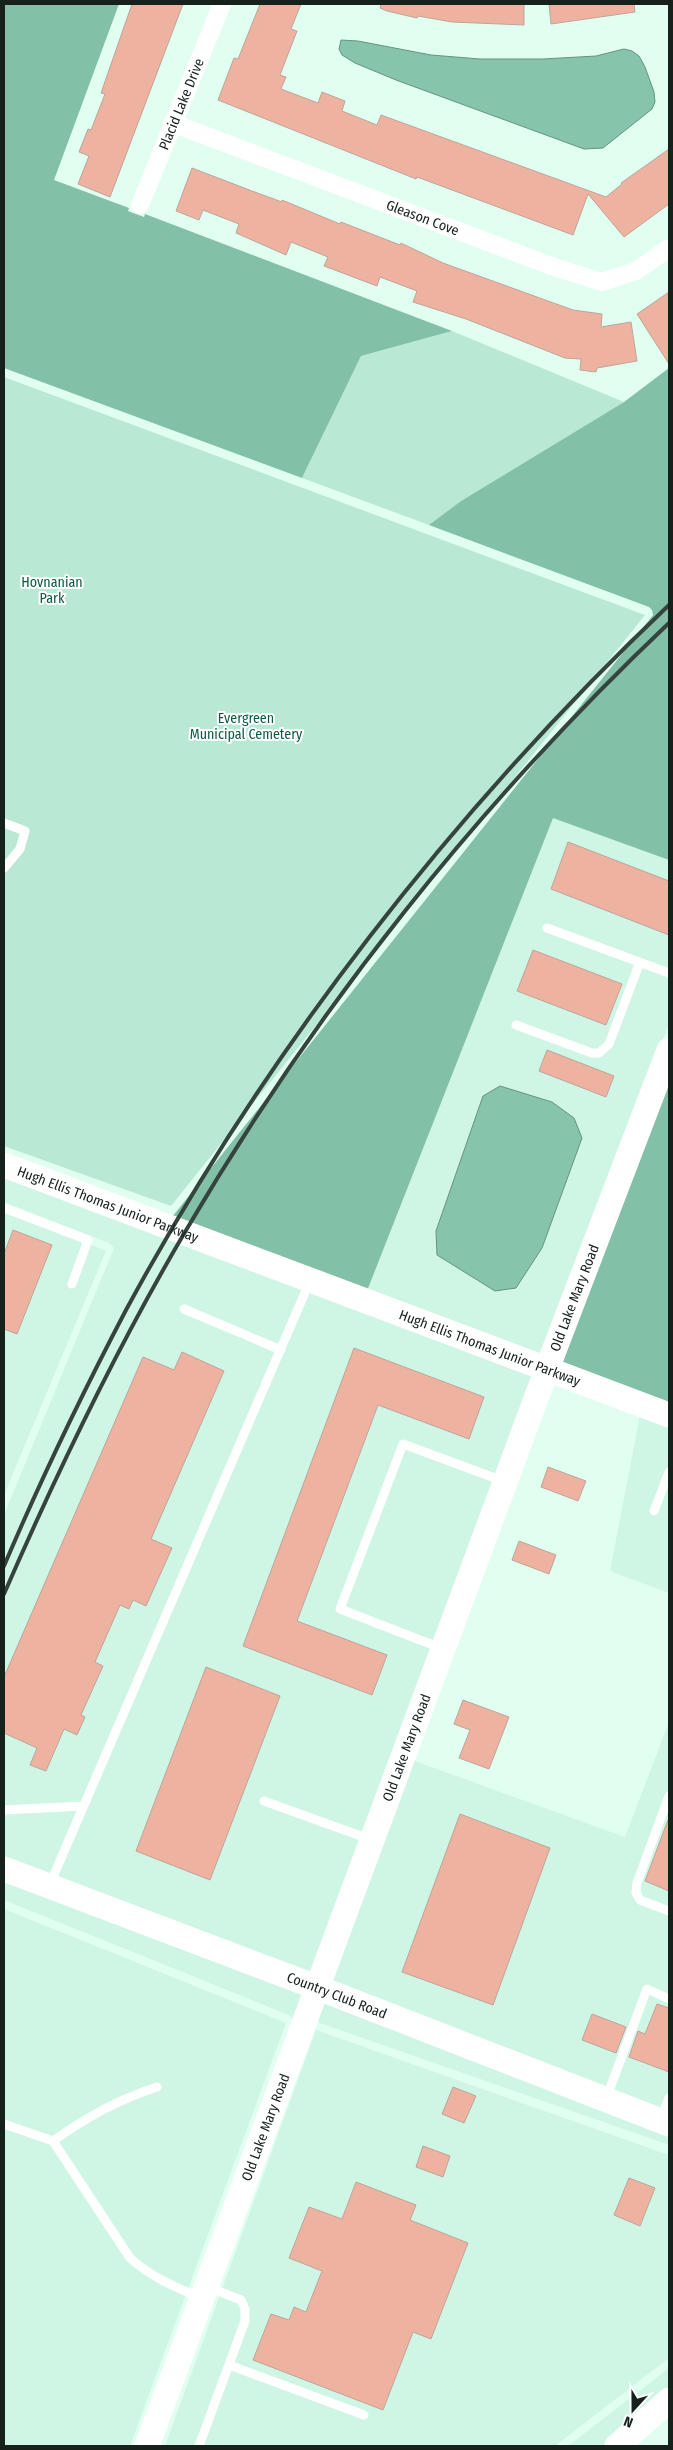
<svg xmlns="http://www.w3.org/2000/svg" width="673" height="2450" font-family="'Fira Sans Condensed',sans-serif">
  <style>
    .built { fill: #cff5e4; fill-rule: evenodd }
    .green { fill: #b9e8d4 }
    .forest { fill: #82c0a7 }
    .water { fill: #86c5ab; stroke: #649480 }
    .building { fill: #eeb3a0; stroke: #bfa39a }
    .lines { fill: none; stroke-linecap: round; stroke-linejoin: round }
    .lane { stroke: #fff; stroke-width: 9 }
    .street { stroke: #fff; stroke-width: 18 }
    .secondary { stroke: #fff; stroke-width: 25 }
    .rail { stroke: #36443e; stroke-width: 4 }
    .labels { text-anchor: middle; stroke-width: 4; stroke-linejoin: round; paint-order: stroke }
    .street-label { font-size: 14px; fill: #16211c; stroke: #fff }
    .park-label { font-size: 14px; fill: #075b43; stroke: #fff }
  </style>
  <rect width="100%" height="100%" fill="#e1fff1"/>
  <!-- built -->
  <path class="built" d="M553,817L669,860V1024L542,1356L367,1291ZM500,1086L552,1102L574,1118L582,1138L542,1248L516,1288L495,1291L437,1255Z
    M4,1176L535,1375L312,1974L4,1858V1515L114,1248L109,1243L4,1202Z
    M4,1211L106,1251L4,1495Z
    M640,1415L669,1426V1593L610,1571Z
    M669,1722V2113L328,1980L412,1760L625,1837Z
    M4,1880L304,1993L294,2022L289,2015L4,1900Z
    M4,1909L286,2023L130,2446H4Z
    M321,1999L669,2134V2145L317,2022Z
    M316,2030L669,2155V2358L555,2446H165Z
    M669,2368V2388L603,2446H568Z"/>
  <!-- green -->
  <path class="green" d="M452,331L624,402L461,501L429,525L302,478L361,356Z
    M4,377L645,615L171,1206L4,1146Z"/>
  <!-- forest -->
  <path class="forest" d="M4,4H119L54,180L129,208L128,211L144,217L145,214L452,331L361,356L302,478L4,368Z
    M669,368V860L553,818L367,1291L172,1217L653,615L652,610L649,607L429,525L461,501L624,402Z
    M669,1075V1405L558,1362Z"/>
  <!-- water -->
  <path class="water" d="M341,40L358,41L431,55L480,59H543L596,56L624,49L632,51L639,56L645,67L654,92L655,102L652,109L603,148L584,149L396,80L355,63L342,55L339,49Z
    M500,1086L552,1102L574,1118L582,1138L542,1248L516,1288L495,1291L437,1255L436,1231L483,1096Z"/>
  <!-- building -->
  <path class="building" d="M132,4H183L110,197L78,184L89,156L79,152L88,129L91,130L105,94L101,93Z
    M260,4H301L291,29L297,31L280,75L286,77L281,89L318,103L322,92L345,101L342,111L377,125L381,115L606,197L622,184L621,183L669,149V204L624,237L588,194L573,235L417,177L416,179L218,100L234,58L238,59Z
    M381,4H524V25L452,22L418,16L417,18L387,11L380,8Z
    M549,4H634L635,12L551,24Z
    M192,168L252,191L282,202V200L340,224L341,222L400,245L401,243L443,263L573,310L602,314L601,327L631,322L637,361L597,368L596,372L580,370L581,359L565,358L466,319L413,302L417,291L380,277L377,286L324,266L328,257L291,242L286,255L236,233L239,224L203,210L199,220L176,211Z
    M669,292V364L637,314Z
    M568,842L669,881V935L551,889Z
    M533,950L622,984L606,1025L517,991Z
    M547,1050L614,1076L606,1097L539,1071Z
    M13,1230L52,1245L17,1334L4,1329V1254Z
    M354,1348L484,1397L469,1439L378,1405L297,1621L387,1655L372,1695L243,1646Z
    M182,1352L224,1371L151,1539L172,1548L146,1606L133,1600L129,1609L120,1605L95,1662L103,1666L81,1715L85,1717L77,1735L64,1729L46,1771L30,1765L37,1748L4,1733V1677L143,1357L174,1370Z
    M548,1467L586,1481L578,1501L541,1487Z
    M519,1541L556,1555L549,1574L512,1560Z
    M206,1667L280,1696L210,1880L136,1851Z
    M463,1700L509,1717L489,1769L459,1758L470,1730L454,1724Z
    M460,1814L550,1848L493,2005L402,1972Z
    M668,1820H669V1891L645,1881Z
    M657,2004L669,2008V2072L629,2057L638,2031L645,2034Z
    M592,2014L626,2027L616,2053L582,2040Z
    M453,2087L476,2096L464,2123L442,2114Z
    M423,2146L450,2156L443,2177L416,2167Z
    M629,2178L655,2188L640,2226L614,2215Z
    M356,2182L416,2205L410,2220L468,2243L431,2339L413,2332L383,2410L253,2360L271,2314L289,2320L294,2307L306,2312L322,2271L289,2258L309,2207L342,2219Z"/>
  <g class="lines">
    <!-- lane -->
    <path class="lane" d="M4,823L25,831L20,849L4,868
      M547,928L669,973
      M516,1025L592,1053H599L609,1044L640,962
      M4,1208L88,1240L72,1284
      M184,1309L281,1350
      M654,1511L669,1472
      M441,1648L340,1609L403,1444L503,1481
      M669,1796L637,1883L636,1893L640,1900L669,1911
      M264,1801L372,1840
      M4,1810L83,1806
      M50,1884L310,1281
      M606,2099L647,1989L669,1999
      M660,2120L669,2098
      M4,2124L53,2141L130,2258C151,2277 175,2287 201,2298
      M53,2141C87,2117 117,2100 157,2087
      M229,2365L364,2415
      M199,2446L245,2321V2309L241,2300L208,2287"/>
    <!-- street -->
    <g class="street">
      <path id="s1" d="M172,123L554,267L602,282L636,271L669,248"/>
      <path id="s2" d="M140,205L222,4"/>
    </g>
    <!-- secondary -->
    <g class="secondary">
      <path id="s3" d="M4,1165L669,1415"/>
      <path id="s4" d="M4,1869L316,1987L669,2124"/>
      <path id="s5" d="M147,2446L547,1369L669,1050"/>
      <path d="M617,2446L669,2400"/>
    </g>
    <!-- rail -->
    <path class="rail" d="M4,1566C41,1479 82,1394 126,1310C266,1051 455,808 669,605
      M4,1594C58,1470 116,1349 185,1232C316,1008 481,801 669,623"/>
  </g>
  <g class="labels">
    <!-- street labels -->
    <g class="street-label">
      <text dy="5" stroke="none"><textPath href="#s2" startOffset="109">Placid Lake Drive</textPath></text>
      <text dy="5" stroke="none"><textPath href="#s1" startOffset="268">Gleason Cove</textPath></text>
      <text dy="5" stroke="none"><textPath href="#s3" startOffset="111">Hugh Ellis Thomas Junior Parkway</textPath></text>
      <text dy="5" stroke="none"><textPath href="#s5" startOffset="1225">Old Lake Mary Road</textPath></text>
      <text dy="5" stroke="none"><textPath href="#s3" startOffset="519">Hugh Ellis Thomas Junior Parkway</textPath></text>
      <text dy="5" stroke="none"><textPath href="#s5" startOffset="745">Old Lake Mary Road</textPath></text>
      <text dy="5" stroke="none"><textPath href="#s4" startOffset="356">Country Club Road</textPath></text>
      <text dy="5" stroke="none"><textPath href="#s5" startOffset="340">Old Lake Mary Road</textPath></text>
    </g>
    <!-- park labels -->
    <g class="park-label">
      <text x="52" y="587">Hovnanian<tspan x="52" dy="16">Park</tspan></text>
      <text x="246" y="723">Evergreen<tspan x="246" dy="16">Municipal Cemetery</tspan></text>
    </g>
  </g>
  <!-- border -->
  <rect width="673" height="2450" fill="none" stroke="#16211c" stroke-width="10"/>
  <!-- north arrow -->
  <g transform="translate(633 2410) rotate(201)" stroke="#ffffff" stroke-width="4" paint-order="stroke">
  <path d="M0-4L9 19L0 12L-9 19Z" fill="#16211c"/>
  <text y="-8" font-size="14" font-weight="bold" text-anchor="middle" fill="#16211c">N</text>
  </g>
</svg>
